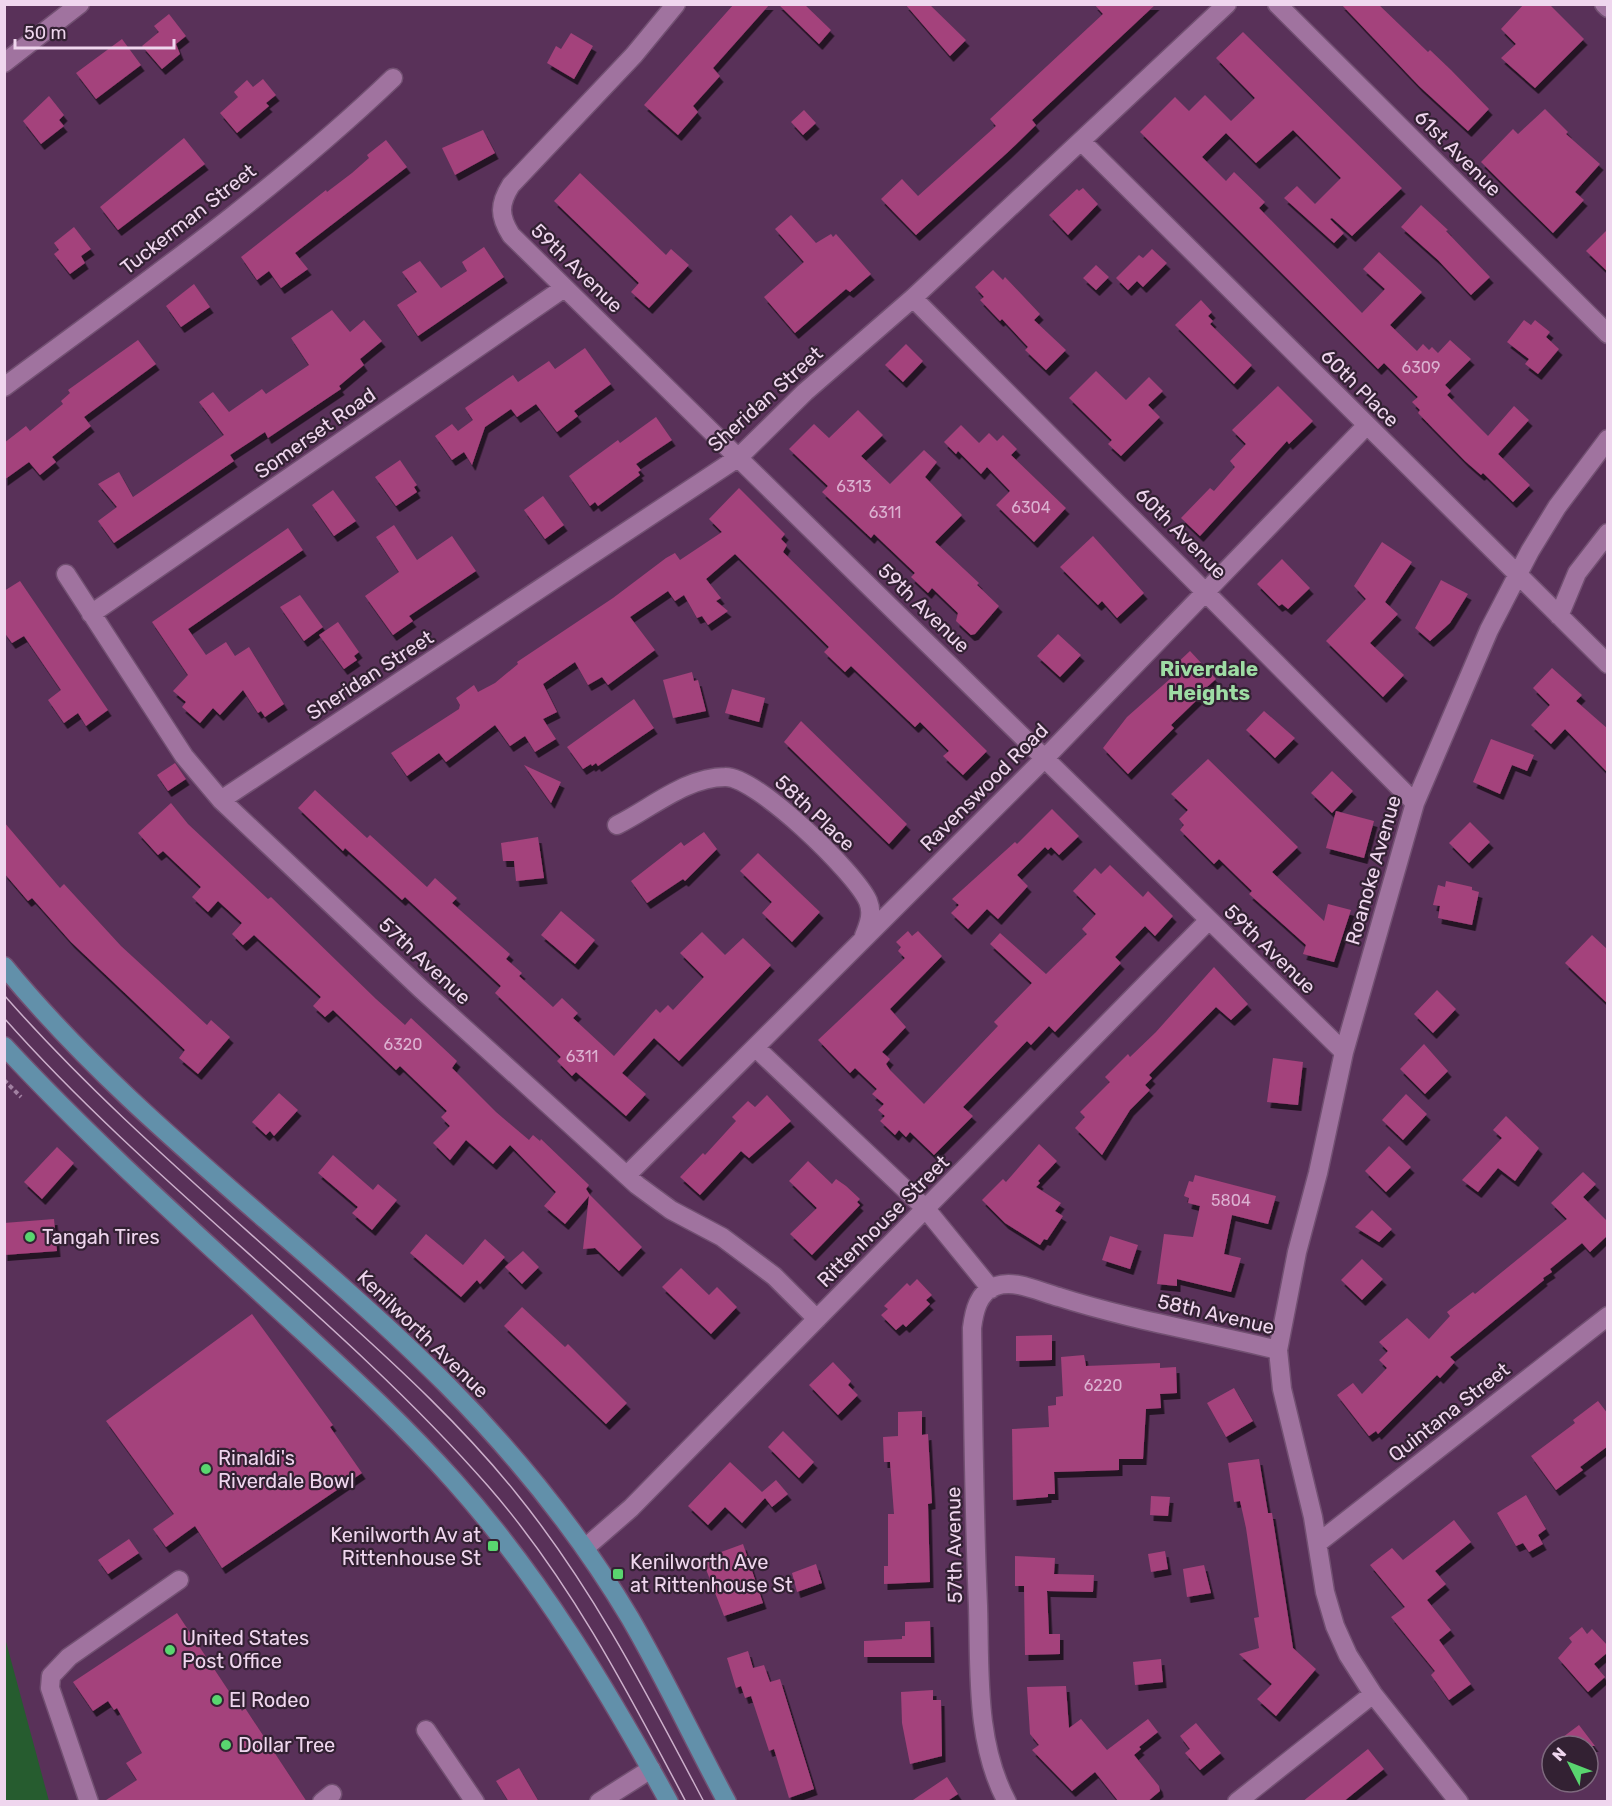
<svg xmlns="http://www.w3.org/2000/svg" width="1612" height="1806" font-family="Rubik,sans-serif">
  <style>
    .green { fill: #265c2f }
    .building { fill: #a4427b; filter: url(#shadow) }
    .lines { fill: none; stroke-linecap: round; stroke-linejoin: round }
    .minor-casing { stroke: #725072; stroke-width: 21 }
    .major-casing { stroke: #725072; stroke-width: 21 }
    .path { stroke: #a180a1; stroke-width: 4; stroke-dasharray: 4.5 3; stroke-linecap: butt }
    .minor { stroke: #a0739f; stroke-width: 18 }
    .major { stroke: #6290aa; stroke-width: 18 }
    .tram { stroke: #ccafcb; stroke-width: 1.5 }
    .poi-dot { fill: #59d56f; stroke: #332133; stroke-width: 2 }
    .labels { text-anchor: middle; stroke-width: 4.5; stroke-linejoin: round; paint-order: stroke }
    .number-label { font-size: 16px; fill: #dcb1d1 }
    .street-label { font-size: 20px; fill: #efd6ee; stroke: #332133 }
    .poi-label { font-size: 20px; fill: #efd6ee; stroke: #332133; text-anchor: start }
    .neighbourhood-label { font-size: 21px; font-weight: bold; fill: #9edca4; stroke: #332133 }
  </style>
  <defs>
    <filter id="shadow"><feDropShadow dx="3.5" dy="6" stdDeviation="0" flood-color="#0009"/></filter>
  </defs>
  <rect width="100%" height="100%" fill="#593159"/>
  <!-- green -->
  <path class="green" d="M5,1638L49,1801H50H5Z"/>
  <!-- building -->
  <path class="building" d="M734,4H770L713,68L720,76L693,106L698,112L678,135L644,105Z
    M778,4H804L831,30L819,44Z
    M905,4H929L966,40L950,56Z
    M1094,4H1156L1032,120L1036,125L1007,153L916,235L881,199L902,179L918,196L996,126L990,119L1103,14Z
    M1341,4H1378L1428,52L1430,50L1451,70L1489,109L1468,131L1419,86Z
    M1524,4H1549L1584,39L1535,88L1501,58L1516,44L1501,29Z
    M169,14L186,36L176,44L180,54L162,69L142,46L159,32L154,26Z
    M1243,32L1402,188L1352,236L1332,218L1330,219L1344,233L1334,243L1284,198L1297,186L1315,204L1341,178L1293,130L1256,163L1226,133L1202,157L1226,181L1234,172L1265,202L1259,208L1362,313L1385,289L1363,269L1379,252L1422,292L1390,325L1417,351L1423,344L1429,350L1432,347L1438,353L1450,340L1471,359L1445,385L1451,391L1447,395L1488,436L1514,406L1529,420L1498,454L1530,485L1513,502L1483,473L1481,475L1465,461L1418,413L1420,410L1412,402L1418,397L1384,363L1378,369L1140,132L1175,97L1189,111L1205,95L1231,121L1255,98L1216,58Z
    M571,33L593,46L574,79L547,63L556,46L561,49Z
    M122,39L141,65L96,99L76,73Z
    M263,79L276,95L266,103L269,106L237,133L220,113L238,97L234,92L247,80L253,87Z
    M49,96L64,115L59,120L64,126L41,144L23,121Z
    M1545,109L1568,132L1566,134L1600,164L1575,192L1584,200L1553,233L1481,162L1513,129L1518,134Z
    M804,110L816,123L803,135L791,122Z
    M483,130L495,153L455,175L442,148Z
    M184,138L205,164L118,230L100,207Z
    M386,140L407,167L295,253L308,269L281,288L269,271L257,280L241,257L326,190L327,192L352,173L369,158L367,155Z
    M580,173L666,255L671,249L689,265L649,308L631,292L639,283L554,201Z
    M1083,188L1098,204L1068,235L1049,215L1077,189L1079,191Z
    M1421,205L1448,230L1446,231L1490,277L1471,295L1438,260L1401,227Z
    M791,215L816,243L831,234L833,237L836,234L871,274L850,292L846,289L795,333L764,297L804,262L775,229Z
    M74,227L91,249L81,256L85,263L70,274L54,254L59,250L54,243Z
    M1608,229V272L1586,251Z
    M484,247L504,277L418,336L397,305L417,292L402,272L420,261L441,288L467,271L462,262Z
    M1152,249L1167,263L1143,287L1137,281L1128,290L1116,278L1139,255L1143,258Z
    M1096,265L1109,277L1096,290L1083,278Z
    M993,270L1003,280L1005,277L1040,314L1034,320L1066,350L1046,370L1025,350L1028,347L1002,319L1000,321L980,300L984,297L975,287Z
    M194,284L210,307L181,327L166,306Z
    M1201,300L1212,312L1208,316L1213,321L1210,324L1252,365L1234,384L1175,325Z
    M332,310L350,332L364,320L382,341L360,359L364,365L339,386L341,389L268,438L265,432L230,455L234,461L114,543L98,521L117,507L98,484L119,472L133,497L224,435L199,402L213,392L229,412L262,389L266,394L309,365L291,338Z
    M1524,320L1531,325L1535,320L1550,332L1546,337L1559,349L1538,374L1525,364L1529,359L1507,342Z
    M138,340L156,364L84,417L91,426L52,457L56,462L40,475L29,462L4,480V443L26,426L30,431L63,404L61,401L70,393L68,390Z
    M906,344L923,361L903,382L885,365Z
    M585,348L611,384L574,411L578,416L557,432L536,404L517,417L511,409L485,427L472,465L464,452L452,460L435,436L452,424L458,431L473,420L465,408L513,375L518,382L549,361L555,369Z
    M1096,371L1126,400L1149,377L1163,391L1148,405L1160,417L1121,456L1108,444L1112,440L1069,398Z
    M1278,386L1313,421L1289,444L1287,441L1200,536L1181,518L1210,488L1214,491L1235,467L1230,461L1246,444L1232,430Z
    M858,410L883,435L861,456L890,484L924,450L937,462L925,477L962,515L935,542L979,583L977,585L999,606L975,634L971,635L956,621L958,613L932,588L928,593L911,577L915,573L874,534L871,538L822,492L828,486L789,449L814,424L829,438Z
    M656,417L672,440L636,464L641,470L638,472L640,475L598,506L595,502L590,506L569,476L618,440L620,443Z
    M961,425L979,443L989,433L997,441L1003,435L1017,449L1011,455L1066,508L1034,542L996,505L1010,491L987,467L981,474L958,451L956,454L944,442Z
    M400,460L417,485L414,487L417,492L396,506L375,477Z
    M739,488L785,534L781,539L787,545L783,552L987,751L963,775L943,756L949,751L920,722L915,727L851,666L845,672L824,652L829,647L735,554L706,579L721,598L716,601L728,611L708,625L702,616L697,618L684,595L675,601L668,591L630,617L655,650L608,685L602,677L588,685L575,662L543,684L557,712L543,719L556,739L535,752L525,736L510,746L495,725L446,762L439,753L407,776L391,753L459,709L460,705L456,698L474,685L478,692L495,683L518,664L517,662L613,598L666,558L675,553L680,560L722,532L709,519Z
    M333,490L356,521L334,536L312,505Z
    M543,496L564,525L545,539L524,510Z
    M394,525L417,560L452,536L476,571L409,616L413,621L393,635L365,596L399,572L376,537Z
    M288,528L303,550L188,629L206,655L226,642L235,656L249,647L284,704L265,717L261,711L258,713L243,690L220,715L213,708L200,723L182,707L186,702L173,691L188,675L152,622Z
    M1093,536L1144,593L1117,618L1102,601L1098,605L1060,567Z
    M1382,542L1412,562L1385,602L1398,614L1370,643L1404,675L1383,697L1326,641L1366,599L1354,586Z
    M1282,559L1310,588L1288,609L1282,604L1279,606L1257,584Z
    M1441,580L1468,594L1450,623L1430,641L1415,628Z
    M20,581L108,710L86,726L78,713L64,723L48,700L61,690L24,636L12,643L4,632V591Z
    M300,595L323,627L304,641L280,607Z
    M338,622L359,652L354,656L357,660L344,669L319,635Z
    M1058,634L1081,655L1060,677L1037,656Z
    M1190,651L1216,679L1197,696L1199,698L1171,725L1174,728L1128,774L1103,748L1127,717L1179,671L1174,666Z
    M1552,668L1582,695L1576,701L1608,729V773L1565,729L1551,744L1531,725L1550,705L1533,688Z
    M692,672L694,681L698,680L706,711L673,718L663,680Z
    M732,689L765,698L759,722L725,713Z
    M634,699L654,728L598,766L596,763L592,766L591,764L583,769L567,747Z
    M1264,711L1295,738L1275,758L1246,730Z
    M801,721L907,824L889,844L784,742Z
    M1491,739L1534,755L1527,771L1512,765L1500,794L1473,782Z
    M1208,759L1298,847L1272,872L1324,921L1328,904L1351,910L1334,962L1303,954L1306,945L1249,894L1252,891L1219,859L1214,864L1180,830L1184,825L1179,819L1188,810L1171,794Z
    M175,763L186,779L168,791L157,775Z
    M524,765L561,782L551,803Z
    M1332,771L1353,791L1332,813L1311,793Z
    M315,790L367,838L370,835L427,887L435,878L457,898L452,903L510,954L506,959L522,973L519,976L553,1007L562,998L578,1013L573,1018L614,1056L656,1009L660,1013L668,1005L673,1010L704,977L680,953L702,932L725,955L743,938L771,965L679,1061L654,1038L622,1073L646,1094L626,1116L576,1072L572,1076L557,1061L561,1057L495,993L501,986L469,956L405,897L402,900L345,848L343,851L298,808Z
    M171,803L188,824L268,899L271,897L376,999L405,1025L411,1018L457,1061L452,1068L496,1112L529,1140L533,1135L540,1141L541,1139L589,1185L586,1189L590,1195L642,1247L619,1271L595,1248L583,1249L589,1196L565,1224L544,1206L556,1192L510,1145L493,1164L466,1140L450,1160L433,1143L450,1126L441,1117L447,1111L400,1066L396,1070L333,1010L325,1017L313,1006L321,997L254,935L243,945L232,934L242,923L218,901L208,912L192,897L201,887L163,851L158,855L138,833Z
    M1052,809L1079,836L1059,855L1051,847L1048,850L1045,847L1017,875L1028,886L998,919L987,909L968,929L951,913L959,905L952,899L1015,842L1017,844Z
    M1336,811L1374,821L1364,858L1326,848Z
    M4,822L60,888L64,884L121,946L207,1025L211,1020L230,1037L198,1074L179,1058L185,1050L71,942L32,898L28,901L4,873Z
    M1470,822L1490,842L1469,863L1449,843Z
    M704,832L717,849L685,881L683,879L647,903L631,881L681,842L684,846Z
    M538,837L544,878L516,881L514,861H503L501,843Z
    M758,853L820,912L792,942L762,913L772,902L740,871Z
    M1110,865L1143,897L1148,891L1173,916L1155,936L1145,926L1115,957L1121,963L1055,1032L1049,1026L1031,1045L1027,1041L963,1107L973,1116L934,1155L910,1132L906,1137L899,1130L895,1135L880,1121L885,1116L878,1110L884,1104L872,1094L877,1089L855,1068L850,1073L818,1040L905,958L898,951L901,947L896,942L908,931L912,936L918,931L942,956L890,1009L906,1027L882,1052L890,1059L886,1064L890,1070L924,1104L998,1026L994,1022L1032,983L990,944L1000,933L1046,974L1087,934L1082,929L1096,914L1073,891L1095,868L1101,874Z
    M1446,881L1472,887V890L1479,892L1472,925L1438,918L1440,906L1433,905L1438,885L1445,887Z
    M561,911L595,940L575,964L541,935Z
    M1592,935L1608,950V1004L1565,963Z
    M1214,967L1248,1004L1231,1020L1216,1007L1149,1075L1152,1078L1145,1085L1150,1090L1130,1110L1102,1155L1075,1128L1085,1117L1080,1112L1110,1082L1105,1077L1128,1054L1130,1057L1156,1032Z
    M1437,990L1456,1009L1433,1033L1414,1014Z
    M1424,1044L1448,1071L1425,1094L1400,1069Z
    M1273,1058L1303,1062L1298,1105L1267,1102Z
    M279,1093L298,1110L274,1136L270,1131L266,1135L252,1122Z
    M1406,1094L1427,1114L1403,1140L1382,1120Z
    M767,1095L791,1121L749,1158L741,1151L700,1195L680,1177L703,1153L705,1155L736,1121L732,1117L748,1101L755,1107Z
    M1506,1116L1539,1148L1515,1181L1498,1168L1478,1192L1462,1180L1502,1138L1493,1130Z
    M1039,1144L1057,1161L1038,1181L1040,1183L1036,1187L1061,1203L1055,1211L1063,1216L1047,1240L1044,1239L1040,1245L1005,1223L982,1200L1003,1179L1006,1182Z
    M1389,1146L1411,1167L1386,1192L1365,1171Z
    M57,1147L74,1163L42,1199L24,1182Z
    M333,1155L373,1190L378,1184L397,1200L372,1230L352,1213L358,1207L318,1173Z
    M808,1161L832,1184L836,1179L846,1186L860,1199L857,1202L860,1205L812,1255L790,1234L817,1208L789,1181Z
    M1583,1172L1596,1184L1583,1197L1608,1222V1235L1590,1252L1582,1243L1550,1269L1552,1272L1543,1278L1544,1280L1450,1357L1455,1362L1440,1378L1437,1375L1378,1434L1376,1431L1369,1436L1337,1395L1353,1383L1362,1394L1387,1368L1379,1360L1388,1351L1379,1342L1407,1318L1429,1339L1450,1316L1447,1312L1473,1292L1475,1294L1567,1219L1551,1203Z
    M1195,1175L1276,1196L1268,1224L1232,1215L1224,1254L1241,1258L1231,1292L1177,1279V1286L1157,1284L1164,1234L1193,1237L1200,1206L1188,1203L1189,1198L1184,1196L1189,1181L1193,1182Z
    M1372,1210L1392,1229L1379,1242L1355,1227Z
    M54,1219L57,1251L4,1255V1223Z
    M426,1234L463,1265L485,1239L505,1257L480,1284L477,1280L461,1297L410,1253Z
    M1110,1236L1138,1245L1130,1269L1102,1260Z
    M523,1251L539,1267L522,1284L505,1267Z
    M1362,1259L1383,1279L1362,1300L1341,1280Z
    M681,1268L709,1295L717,1287L737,1307L711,1334L662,1287Z
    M917,1279L932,1295L926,1300L930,1304L906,1327L903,1324L896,1330L881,1315L888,1309L884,1306L907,1283L910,1286Z
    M522,1307L565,1347L568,1344L627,1403L606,1424L504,1326Z
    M252,1314L333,1425L330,1427L362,1473L222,1568L195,1526L166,1547L153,1529L174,1514L106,1421Z
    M1052,1335V1360L1016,1361V1336Z
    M1084,1355L1086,1366L1160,1363V1368L1176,1367L1177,1393L1160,1394L1161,1408L1146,1409L1143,1459H1119V1470L1054,1472L1055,1494H1048V1497L1013,1500L1012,1429L1049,1427L1048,1406L1056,1405V1397L1063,1396L1061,1357Z
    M833,1362L851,1381L848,1385L858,1395L838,1415L809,1385Z
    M1234,1388L1253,1421L1226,1437L1207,1403Z
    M1598,1401L1608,1414V1446L1580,1467L1583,1470L1556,1490L1531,1456L1575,1423L1573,1420Z
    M922,1411V1435L928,1434L932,1503L928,1504L930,1582L884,1584V1566H888V1514H894L890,1462H884L883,1437L898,1436V1412Z
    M783,1431L814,1462L799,1478L768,1447Z
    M1259,1459L1268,1513H1272L1293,1648L1316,1669L1276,1716L1257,1699L1272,1684L1239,1654L1259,1648L1254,1618L1259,1617L1246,1528L1240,1501L1234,1502L1228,1463Z
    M730,1462L762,1492L776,1480L788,1494L772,1507L765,1498L742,1523L725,1507L708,1525L688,1506Z
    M1526,1495L1546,1529L1538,1535L1543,1544L1529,1552L1523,1543L1516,1546L1497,1513Z
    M1151,1496L1170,1497L1168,1516L1150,1515Z
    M1454,1520L1471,1542L1435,1571L1446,1584L1427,1600L1451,1630L1439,1640L1471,1684L1449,1700L1431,1675L1435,1671L1391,1617L1405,1607L1370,1565L1392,1548L1403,1560Z
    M129,1539L139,1553L108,1574L98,1560Z
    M743,1544L763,1603L724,1616L702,1559Z
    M1165,1551L1168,1569L1151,1572L1148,1554Z
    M1015,1556L1055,1558L1054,1574L1094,1575L1093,1592L1047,1591L1049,1634H1060V1654L1025,1655L1024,1586H1015Z
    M816,1564L822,1583L797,1592L792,1573Z
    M1204,1565L1211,1593L1187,1597L1183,1569Z
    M177,1613L242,1711L245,1708L307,1802H103L137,1780L126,1763L142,1753L117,1708L114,1710L108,1701L93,1711L73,1682Z
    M930,1621L931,1657H864V1641L902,1639V1636H905V1622Z
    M1582,1627L1587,1634L1592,1629L1608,1646V1652L1594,1664L1605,1677L1588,1692L1558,1658L1572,1642L1569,1638Z
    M748,1651L753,1668L764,1665L770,1682L780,1679L814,1789L789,1798L774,1749L769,1751L751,1696L745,1698L741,1686L736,1688L727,1658Z
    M1161,1659L1163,1682L1135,1685L1133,1662Z
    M1066,1686L1069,1728L1081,1719L1107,1750L1148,1719L1158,1732L1139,1747L1141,1749L1134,1755L1159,1786L1160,1791L1147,1802H1119L1095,1772L1072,1791L1032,1750L1039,1745L1030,1734L1027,1687Z
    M933,1690V1700H941L942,1756L910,1764L902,1723L901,1692Z
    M1196,1723L1221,1753L1200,1770L1185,1753L1190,1749L1180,1736Z
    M1579,1725L1595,1746H1551Z
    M1368,1749L1384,1769L1374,1777L1343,1802H1302Z
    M519,1768L539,1802H509L496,1781Z
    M947,1777L958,1794L946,1802H910Z"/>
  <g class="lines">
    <!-- minor casing -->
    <g class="minor-casing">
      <path id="minor" d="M676,4L634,55L511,185C499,204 499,216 511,235L1344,1052
        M1277,4L1608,334
        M1604,4L1608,8
        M4,63L80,4
        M1082,142L1608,664
        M913,298L1415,803
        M4,387C136,289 274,192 393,78
        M66,574L184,756L221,800L421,989L637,1185L671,1210L722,1237L774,1276L817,1319
        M91,614L564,288
        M1559,616L1577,573L1608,533
        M221,800L739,457L805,392L913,298L1227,4
        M617,825C650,809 686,777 725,777C756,776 855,872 868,901C873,913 869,924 864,936
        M756,1048L926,1209L991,1289
        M627,1175L1045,758L1366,426
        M1318,1543L1608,1316
        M585,1548L631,1508L1208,921
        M426,1730L475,1802
        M89,1802L50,1688L51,1676L69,1657L179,1580
        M322,1802L332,1794
        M599,1802L651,1769
        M1007,1802C975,1742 980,1671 978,1606C974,1513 973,1420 972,1328C974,1312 978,1292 996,1286C1015,1279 1040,1292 1059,1297C1131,1320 1205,1332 1278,1350
        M1237,1802L1373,1694
        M1459,1802L1373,1694L1348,1655L1335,1626L1325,1592L1313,1517L1282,1389L1278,1350L1297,1252L1318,1173L1344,1052L1415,803L1489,630L1530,551L1557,507L1608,439"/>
    </g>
    <!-- major casing -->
    <g class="major-casing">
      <path id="major" d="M4,966C133,1123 304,1241 447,1385C516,1455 580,1534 630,1618C665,1678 694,1741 727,1802
        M4,1046C98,1147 201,1238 302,1331C354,1379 407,1428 454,1481C540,1577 607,1689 669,1802"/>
    </g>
    <!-- path -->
    <path class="path" d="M4,1080L21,1097"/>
    <!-- minor -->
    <use href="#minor" class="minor"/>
    <!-- major -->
    <use href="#major" class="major"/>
    <!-- tram -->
    <path class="tram" d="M4,995C105,1110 225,1209 337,1312C400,1369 463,1427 516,1493C593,1588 647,1694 704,1802
      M4,1018C153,1186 340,1317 488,1486C570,1580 628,1692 686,1802"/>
  </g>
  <!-- markers -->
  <g class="poi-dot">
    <circle cx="30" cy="1237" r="6"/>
    <circle cx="206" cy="1469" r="6"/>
    <rect x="487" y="1540" width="12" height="12" rx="3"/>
    <rect x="612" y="1568" width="12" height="12" rx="3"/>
    <circle cx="170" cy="1650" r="6"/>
    <circle cx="217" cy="1700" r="6"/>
    <circle cx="226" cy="1745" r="6"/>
  </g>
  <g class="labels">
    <!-- number labels -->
    <g class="number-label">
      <text x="1421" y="373">6309</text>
      <text x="854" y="492">6313</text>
      <text x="1031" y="513">6304</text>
      <text x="885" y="518">6311</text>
      <text x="403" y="1050">6320</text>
      <text x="582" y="1062">6311</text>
      <text x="1231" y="1206">5804</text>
      <text x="1103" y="1391">6220</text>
    </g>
    <!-- street labels -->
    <g class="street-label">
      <text transform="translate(1458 153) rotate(45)" y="7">61st Avenue</text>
      <text transform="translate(188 219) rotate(-38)" y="7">Tuckerman Street</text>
      <text transform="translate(577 268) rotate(44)" y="7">59th Avenue</text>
      <text transform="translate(1360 388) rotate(45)" y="7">60th Place</text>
      <text transform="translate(765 399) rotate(-42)" y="7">Sheridan Street</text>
      <text transform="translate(315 433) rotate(-35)" y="7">Somerset Road</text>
      <text transform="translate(1181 533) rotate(45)" y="7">60th Avenue</text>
      <text transform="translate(924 608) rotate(44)" y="7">59th Avenue</text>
      <text transform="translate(370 675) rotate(-33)" y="7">Sheridan Street</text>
      <text transform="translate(984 787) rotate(-45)" y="7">Ravenswood Road</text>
      <text transform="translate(815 813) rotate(43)" y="7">58th Place</text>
      <text transform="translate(1373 870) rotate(-74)" y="7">Roanoke Avenue</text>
      <text transform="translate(1270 949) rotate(44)" y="7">59th Avenue</text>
      <text transform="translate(425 961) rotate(43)" y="7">57th Avenue</text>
      <text transform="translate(883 1221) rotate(-45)" y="7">Rittenhouse Street</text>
      <text transform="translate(1216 1314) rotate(13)" y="7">58th Avenue</text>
      <text transform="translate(423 1334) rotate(44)" y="7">Kenilworth Avenue</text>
      <text transform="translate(1449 1412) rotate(-38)" y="7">Quintana Street</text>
      <text transform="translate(954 1545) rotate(-91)" y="7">57th Avenue</text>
    </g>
    <!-- poi labels -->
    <g class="poi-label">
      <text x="42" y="1244">Tangah Tires</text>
      <text x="218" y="1465">Rinaldi's<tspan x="218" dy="23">Riverdale Bowl</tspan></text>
      <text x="481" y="1542" text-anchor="end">Kenilworth Av at<tspan x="481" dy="23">Rittenhouse St</tspan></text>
      <text x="630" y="1569">Kenilworth Ave<tspan x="630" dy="23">at Rittenhouse St</tspan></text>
      <text x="182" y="1645">United States<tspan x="182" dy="23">Post Office</tspan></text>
      <text x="229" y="1707">El Rodeo</text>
      <text x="238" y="1752">Dollar Tree</text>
    </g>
    <!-- neighbourhood labels -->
    <g class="neighbourhood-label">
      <text x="1209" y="676">Riverdale<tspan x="1209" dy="24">Heights</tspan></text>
    </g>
  </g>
  <!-- border -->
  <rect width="1612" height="1806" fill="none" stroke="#efd6ee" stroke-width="12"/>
  <!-- north arrow -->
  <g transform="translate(1570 1764) rotate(312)"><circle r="28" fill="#332133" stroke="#7e697e" stroke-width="1.5"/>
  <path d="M0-4.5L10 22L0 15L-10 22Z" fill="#59d56f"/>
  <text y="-9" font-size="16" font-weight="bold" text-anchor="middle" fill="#efd6ee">N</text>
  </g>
  <!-- scale -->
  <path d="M15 39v9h159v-9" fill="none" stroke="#efd6ee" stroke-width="3"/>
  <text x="24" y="39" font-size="18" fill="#efd6ee" stroke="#332133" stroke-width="4.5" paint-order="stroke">50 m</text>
</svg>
